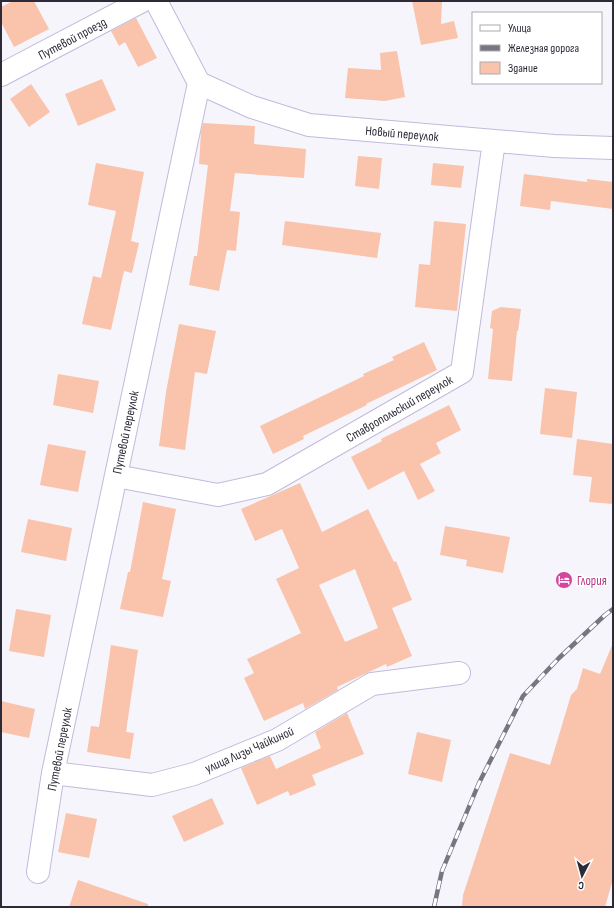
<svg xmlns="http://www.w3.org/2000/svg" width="614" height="908" font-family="'Sofia Sans Condensed',sans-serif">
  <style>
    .building { fill: #fac3ab; fill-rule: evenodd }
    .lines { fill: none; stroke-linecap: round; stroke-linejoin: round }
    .street-casing { stroke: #c1bada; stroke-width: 24 }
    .street { stroke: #fff; stroke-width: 22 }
    .rail-casing { stroke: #787580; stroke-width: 4.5 }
    .rail { stroke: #fff; stroke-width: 3; stroke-dasharray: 9; stroke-linecap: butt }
    .labels { text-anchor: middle; stroke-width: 3; stroke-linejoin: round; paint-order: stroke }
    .street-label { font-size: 13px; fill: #2e2b38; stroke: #fff }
    .hotel-label { font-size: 13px; fill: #b23c85; stroke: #fff; text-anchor: start }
  </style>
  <rect width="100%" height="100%" fill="#f7f5fc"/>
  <!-- building -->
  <path class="building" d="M13,1H34L49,29L14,47L1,22V7Z
    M412,1H442L441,24L454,21L458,38L421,45Z
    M136,18L157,58L138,67L125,42L119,46L111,31Z
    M397,51L405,97L385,101L345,98L348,68L381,70L380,53Z
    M102,79L116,110L78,126L65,94Z
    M31,84L50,112L29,127L10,99Z
    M203,123L255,126L254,144L306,149L304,178L235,173L230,211L240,212L236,251L227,250L219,291L189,285L194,256H197L208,165L199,164L201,132Z
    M358,156L382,158L379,189L355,186Z
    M96,163L144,172L131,241L139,243L132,273L124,271L111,330L82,324L93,276L101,278L116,211L88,205Z
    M433,163L464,166L461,188L431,185Z
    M524,174L587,182V179L613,182V209L551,201L550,210L520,206Z
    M285,221L381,233L377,258L282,245Z
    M434,221L466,224L457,311L415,307L419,264L430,265Z
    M501,307L521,309L518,331H517L512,381L488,379L493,329L490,328L492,311Z
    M179,324L216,331L207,374L195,372L185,450L159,446L166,392Z
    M424,342L437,370L366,404L367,405L303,436L304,439L273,454L260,426L364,376L363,374L394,360L392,357Z
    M58,374L99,381L93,413L53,405Z
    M545,388L577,392L572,438L540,434Z
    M449,405L461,430L436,443L441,453L420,464L435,491L418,500L404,471L368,490L351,457L382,441L381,439Z
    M577,439L613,444V504L589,502L592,477L573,475Z
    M48,444L86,451L78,492L40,485Z
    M300,483L322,532L368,509L394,562L396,561L412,600L392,608L412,656L387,667L386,664L337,687L338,690L305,709L303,703L264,721L244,678L254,673L247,659L301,633L276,579L299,568L282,529L255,541L241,509ZM355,569L378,628L345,642L319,585Z
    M143,502L176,509L162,579L171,581L163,617L120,609L128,572H130Z
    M28,519L72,528L66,561L21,552Z
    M445,526L510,537L503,573L466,566L467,560L440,555Z
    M16,609L51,615L44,657L9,651Z
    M613,643V879L605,907H462L463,895L510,753L550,765L571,695L577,689L583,668L600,674Z
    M111,645L138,650L126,732L134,733L130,759L87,752L91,726L99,727Z
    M1,701L35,709L29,738L1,732Z
    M347,713L364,754L312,775L316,785L290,796L288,791L257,805L241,768L270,756L276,769L321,748L315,732Z
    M417,732L451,740L442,782L408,774Z
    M212,798L224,824L184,842L172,816Z
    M66,813L97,819L89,858L58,852Z
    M78,880L148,904V907H69Z"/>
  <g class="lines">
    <!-- street casing -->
    <g class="street-casing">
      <path id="street" d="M1,75L142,1
        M199,83L252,107L309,125L554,146L613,148
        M116,476L218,495L267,484L462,372L494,141
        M53,773L152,785L194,774L277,740L372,684L459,673
        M38,872L53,773L199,83L156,1"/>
    </g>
    <!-- street -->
    <use href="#street" class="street"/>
    <!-- rail casing -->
    <g class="rail-casing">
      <path id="rail" d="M434,907L442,871L479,783L523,696L559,658L605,615L613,609"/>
    </g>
    <!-- rail -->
    <use href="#rail" class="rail"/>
  </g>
  <!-- icons -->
  <defs>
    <g id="hotel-disc" transform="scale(0.9)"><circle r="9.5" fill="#d1479c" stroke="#fff"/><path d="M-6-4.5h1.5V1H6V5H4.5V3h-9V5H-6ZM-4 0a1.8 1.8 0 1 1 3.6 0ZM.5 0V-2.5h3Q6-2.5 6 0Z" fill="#fff"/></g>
  </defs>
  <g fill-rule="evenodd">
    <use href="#hotel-disc" x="564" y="580"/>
  </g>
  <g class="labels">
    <!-- street labels -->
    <g class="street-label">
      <text transform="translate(72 38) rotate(-28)" y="5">Путевой проезд</text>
      <text transform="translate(402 133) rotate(5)" y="5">Новый переулок</text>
      <text transform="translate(399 408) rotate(-30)" y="5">Ставропольский переулок</text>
      <text transform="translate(125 432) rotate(-78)" y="5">Путевой переулок</text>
      <text transform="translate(59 749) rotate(-79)" y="5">Путевой переулок</text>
      <text transform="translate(249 749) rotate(-24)" y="5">улица Лизы Чайкиной</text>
    </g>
    <!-- hotel labels -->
    <g class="hotel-label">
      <text x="577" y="585">Глория</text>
    </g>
  </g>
  <!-- border -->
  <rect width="614" height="908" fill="none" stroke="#2e2b38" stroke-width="4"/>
  <!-- legend -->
  <rect x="472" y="12" width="130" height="72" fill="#ffffff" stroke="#abaaaf"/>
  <rect x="480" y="25" width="20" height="6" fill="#ffffff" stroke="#abaaaf"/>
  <text x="508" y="32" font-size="12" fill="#2e2b38">Улица</text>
  <rect x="480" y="45" width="20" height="6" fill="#787580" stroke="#abaaaf"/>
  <text x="508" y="52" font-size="12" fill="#2e2b38">Железная дорога</text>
  <rect x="480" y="62" width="20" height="12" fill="#fac3ab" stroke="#abaaaf"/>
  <text x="508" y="72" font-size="12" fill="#2e2b38">Здание</text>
  <!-- north arrow -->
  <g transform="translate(582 876) rotate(186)" stroke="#ffffff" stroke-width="3" paint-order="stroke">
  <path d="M0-3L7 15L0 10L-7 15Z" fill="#2e2b38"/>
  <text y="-6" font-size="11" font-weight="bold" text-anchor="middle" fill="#2e2b38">С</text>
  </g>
</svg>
